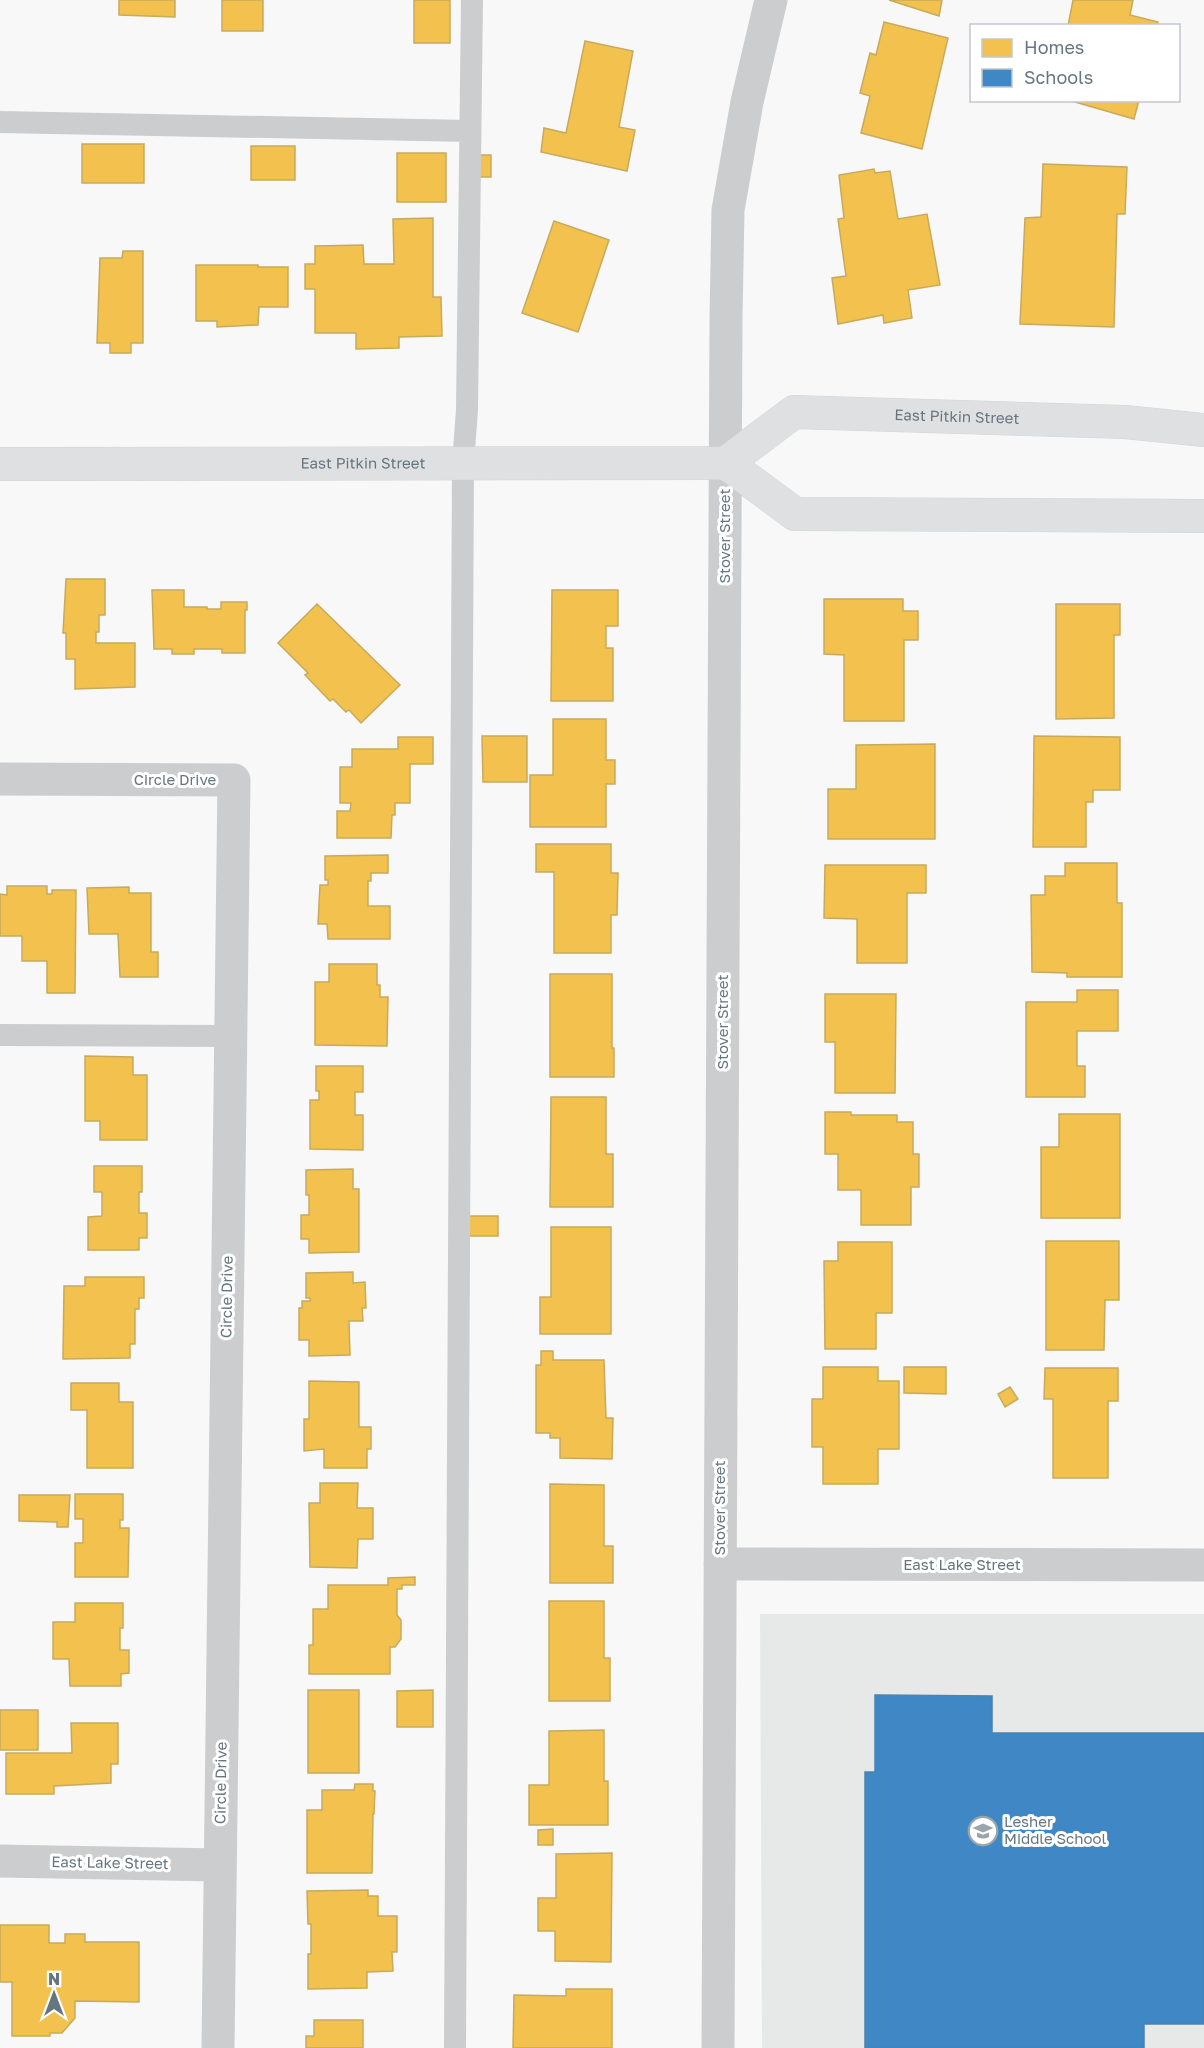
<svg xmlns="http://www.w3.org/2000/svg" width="1204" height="2048" font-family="'Golos Text',sans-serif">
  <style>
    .built { fill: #e7e8e8 }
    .homes { fill: #f2c14e; stroke: #c8aa5d; stroke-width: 1.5 }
    .schools { fill: #3f88c5; stroke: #4b83b1; stroke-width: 1.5 }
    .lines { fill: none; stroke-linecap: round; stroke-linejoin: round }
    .secondary-casing { stroke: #d4d5d6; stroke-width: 34 }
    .lane { stroke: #cbcdce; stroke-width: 22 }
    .street { stroke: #cbcdce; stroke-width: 33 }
    .secondary { stroke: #dfe0e1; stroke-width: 33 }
    .labels { text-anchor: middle; stroke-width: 6; stroke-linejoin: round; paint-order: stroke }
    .street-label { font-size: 15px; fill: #667681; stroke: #fff }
    .poi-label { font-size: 15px; fill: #667681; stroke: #fff; text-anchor: start }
  </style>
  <rect width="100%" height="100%" fill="#f8f8f8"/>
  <!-- built -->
  <path class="built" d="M760,1614H1204V2048H762Z"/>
  <!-- homes -->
  <path class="homes" d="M119,0H175V17L119,15Z
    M222,0H263V31H222Z
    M414,0H450V43H414Z
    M889,0H942L939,16Z
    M1073,0H1133L1130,15L1158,22L1157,26H1068Z
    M884,22L948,38L922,149L861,133L870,96L860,93L870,53L876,55Z
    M585,41L633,51L619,127L635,130L627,171L541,152L544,128L566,133Z
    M1068,100H1139L1134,119Z
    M82,144H144V183H82Z
    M251,146H295V180H251Z
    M397,153H446V202H397Z
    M472,155H491V177H472Z
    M1043,164L1127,167L1125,214H1117L1114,327L1020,324L1025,218L1041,217Z
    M874,169L875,173L890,171L898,219L927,214L940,285L908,290L912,318L884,323L883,315L838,324L832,278L846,276L838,219L844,218L839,175Z
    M433,218V297H441L442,336L399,337V348L356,349V333H315V289H305V264H315V246L363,245L364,264H394L393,219Z
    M554,221L609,240L578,332L522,313Z
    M123,251H143V343H131V353H110V343H97L100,258H122Z
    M196,265H258V267H288V307H259L258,325L217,327V321H196Z
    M66,579H105V615H99V632H96V643H135V687L75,689V659H66V633H63Z
    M152,590H184V607H207V609H221V602H247V610H245V653H222V649H194V654H172V649H154Z
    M552,590H618V626H606V648H613V701H551Z
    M824,599H903V611H918V640H904V721H844V655L824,654Z
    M317,604L400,685L361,723L349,710L346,712L333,699L330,701L305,675L308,673L278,643Z
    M1056,604H1120V635H1114V718L1056,719Z
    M553,719H606V760H615V784H606V827H530V775H553Z
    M482,736H527V782H483Z
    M1034,736L1120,737V790H1093V802H1086V847H1033Z
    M398,737H433V764H410V803H395V815H392L391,838H337V811H350L351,803H340V767H352V749H398Z
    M935,744V839H828V789H856V745Z
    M536,844H611V873H618L617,915H611V953H554V872H536Z
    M388,855V873H371V881H368V906H390V939H328L327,924H318L320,885H328V880H325V856Z
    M1065,863H1117V903H1122V977H1067V973L1032,972L1031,895H1045V876H1065Z
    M825,865H926V893H907V963H857V919L824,918Z
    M7,886H47V894H52V890H76L75,993H47V961H22V936H0V894L7,895Z
    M129,887V893H151V952H158V977H120L118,934H89L87,888Z
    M329,964H377V985H380V997H388L387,1046L315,1045V982H329Z
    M550,974H612V1048H614V1077H550Z
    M1077,990H1118V1031H1077V1066H1085V1097H1026V1002H1077Z
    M825,994H896L895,1093H835V1042H825Z
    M85,1056L133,1057V1075H147V1140H100V1121H85Z
    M316,1066H363V1092H355V1115H363V1150L310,1149V1100H319V1091H316Z
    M551,1097H606V1154H613V1207H550Z
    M825,1112H851V1115H897V1122H913V1154H919V1187H911V1225H861V1190H838V1154H825Z
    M1059,1114H1120V1218H1041V1147H1059Z
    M94,1166H142V1192H139V1213H147V1238H139V1250H88V1217L102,1216V1192H94Z
    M353,1169V1189H359V1252L309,1253V1239H301V1215H309V1195H306V1170Z
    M469,1216H498V1236H469Z
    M551,1227H611V1334H540V1297H551Z
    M1046,1241H1119V1300H1105L1104,1350H1046Z
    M838,1242H892V1313H876V1349H825L824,1261H838Z
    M353,1272V1283L365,1282L366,1308H362L363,1321H349L350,1355L309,1356V1340H299V1308H302V1301H310V1298H306V1273Z
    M85,1277H144V1298H139V1309H135V1344H130V1358L63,1359L64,1286H85Z
    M541,1351H553V1360H604L606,1418H613L612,1459L560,1458V1438H550V1433H536V1365H541Z
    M823,1367H878V1381H899V1449H878V1484H823V1447H812V1399H823Z
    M904,1367H946V1394L904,1393Z
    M1045,1368H1118V1401H1108V1478H1053V1399H1044Z
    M309,1381L359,1382V1427H371V1449H367V1468H324V1449L304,1451V1419H309Z
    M71,1383H119V1402H133V1468H87V1410H71Z
    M1010,1387L1018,1399L1005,1407L998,1394Z
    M320,1483H358L357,1508H373V1539H358L357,1568L310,1567L309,1503H320Z
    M550,1484L604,1485V1546H613V1583H550Z
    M75,1494H123V1520H120V1528H129L128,1577H75V1543H83V1519H75Z
    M19,1495H70L68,1527H57V1522L19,1521Z
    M415,1577V1585H402V1589H397V1615L401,1620V1639L395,1647H390V1674H309V1645H313V1609H328V1585H388V1578Z
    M549,1601H604V1658H610V1701H549Z
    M75,1603H123V1628H120V1650H129V1673L121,1674V1686H70L69,1659H53V1622H75Z
    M308,1690H359V1773H308Z
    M433,1690V1727H397V1691Z
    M0,1710H38V1750H0Z
    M71,1723H118V1764H111V1783L54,1786V1794H6V1753H72Z
    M604,1730V1781H608V1825H529V1785H549V1731Z
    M355,1784H373V1791H375L374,1814H373L372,1873H307V1810H322V1790H354Z
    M553,1829V1845H538V1830Z
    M612,1853L611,1962L555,1961V1931H538V1898H556V1854Z
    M368,1890V1896H378V1916H397V1952H392L393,1971L367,1972V1988L308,1989V1954H311V1924H308L307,1891Z
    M0,1925H49V1943H65V1934H85V1942H139V2002L75,2001V2018L62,2033H50V2036H12V1982H0Z
    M566,1989H612V2048H513L514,1995L566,1996Z
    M314,2020H363V2048H306V2036H314Z"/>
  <!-- schools -->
  <path class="schools" d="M875,1695L992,1696V1733H1204V2024H1144V2048H865V1772H875Z"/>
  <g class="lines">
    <!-- secondary casing -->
    <g class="secondary-casing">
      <g id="secondary">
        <path d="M726,463L795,514L1204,516"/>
        <path id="s1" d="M0,464L726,463L794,412L1125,422L1204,430"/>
      </g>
    </g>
    <!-- lane -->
    <path class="lane" d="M0,122L470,131
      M0,1035L231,1036
      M455,2048L463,464L467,410L472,0"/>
    <!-- street -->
    <path class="street" d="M0,779L234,780L218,2048
      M720,1564L1204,1565
      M0,1861L220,1865
      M718,2048L726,317L728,210L747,102L771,0"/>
    <!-- secondary -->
    <use href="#secondary" class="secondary"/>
  </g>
  <!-- icons -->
  <defs>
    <g id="school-ring" transform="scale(1.5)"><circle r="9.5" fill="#fff" stroke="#99a4ab" stroke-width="1.5"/><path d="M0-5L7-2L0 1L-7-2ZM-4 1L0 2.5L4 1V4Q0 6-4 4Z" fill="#99a4ab"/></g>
  </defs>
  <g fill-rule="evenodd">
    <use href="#school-ring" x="983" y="1831"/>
  </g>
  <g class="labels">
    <!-- street labels -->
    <g class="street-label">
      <text dy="5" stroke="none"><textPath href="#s1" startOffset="974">East Pitkin Street</textPath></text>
      <text dy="5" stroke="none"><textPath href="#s1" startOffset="363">East Pitkin Street</textPath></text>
      <text transform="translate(725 536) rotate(-90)" y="5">Stover Street</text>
      <text x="175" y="785">Circle Drive</text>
      <text transform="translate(723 1022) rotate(-90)" y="5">Stover Street</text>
      <text transform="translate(227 1297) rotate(-89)" y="5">Circle Drive</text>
      <text transform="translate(720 1508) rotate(-90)" y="5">Stover Street</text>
      <text x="962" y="1570">East Lake Street</text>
      <text transform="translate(221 1783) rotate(-89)" y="5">Circle Drive</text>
      <text transform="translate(110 1863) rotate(1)" y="5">East Lake Street</text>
    </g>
    <!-- poi labels -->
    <g class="poi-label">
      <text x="1004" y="1827">Lesher<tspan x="1004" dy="17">Middle School</tspan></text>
    </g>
  </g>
  <!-- legend -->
  <rect x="970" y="24" width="210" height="78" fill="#ffffff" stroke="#c2c8cd" stroke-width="1.5"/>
  <rect x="982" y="39" width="30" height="18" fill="#f2c14e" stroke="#c2c8cd" stroke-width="1.5"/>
  <text x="1024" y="54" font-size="18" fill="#667681">Homes</text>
  <rect x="982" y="69" width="30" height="18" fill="#3f88c5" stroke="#c2c8cd" stroke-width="1.5"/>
  <text x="1024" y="84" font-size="18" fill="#667681">Schools</text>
  <!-- north arrow -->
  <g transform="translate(54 1994)" stroke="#ffffff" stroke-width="4.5" paint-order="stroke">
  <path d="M0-4.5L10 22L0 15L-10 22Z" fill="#667681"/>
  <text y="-9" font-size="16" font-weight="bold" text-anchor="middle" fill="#667681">N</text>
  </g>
</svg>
